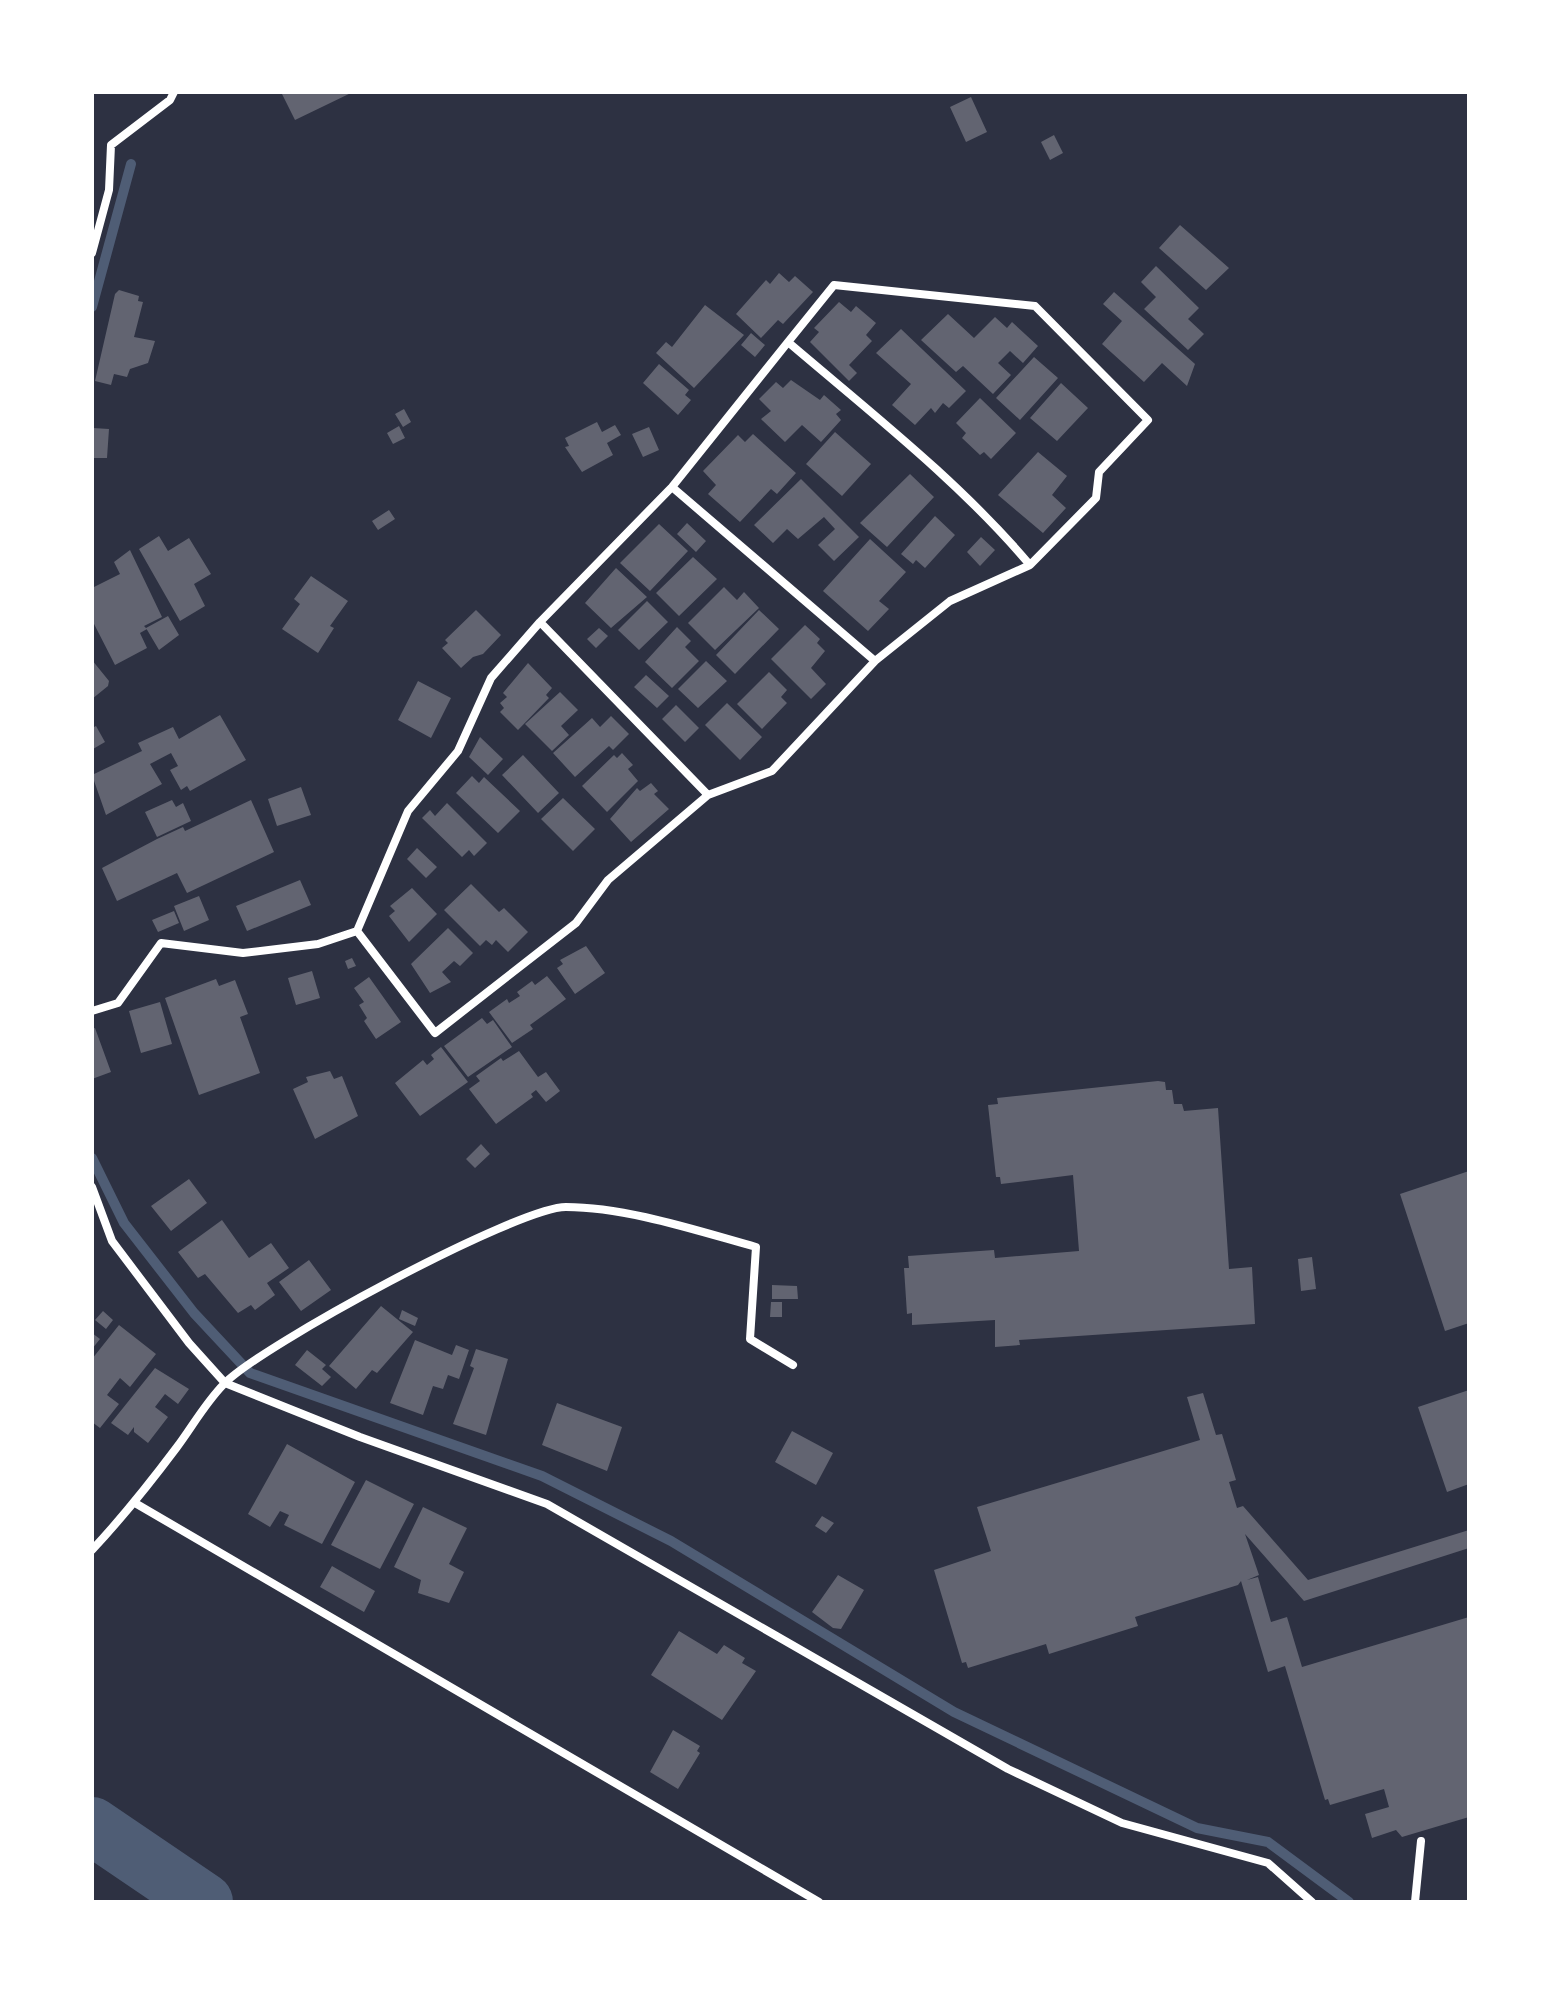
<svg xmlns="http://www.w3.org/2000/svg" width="1561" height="1994" font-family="'PT Sans Narrow',sans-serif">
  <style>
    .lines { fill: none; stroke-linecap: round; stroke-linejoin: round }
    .stream { stroke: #4f5d75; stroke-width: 10 }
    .river { stroke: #4f5d75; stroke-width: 58 }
    .building { fill: #626471 }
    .minor { stroke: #fff; stroke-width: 8 }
  </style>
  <rect width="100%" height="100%" fill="#2d3142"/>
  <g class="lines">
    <!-- stream -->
    <path class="stream" d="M92,307L131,164
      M92,1158L124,1223L194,1313L250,1373L542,1476L671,1541L954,1712L1197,1828L1268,1842L1349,1902"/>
    <!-- river -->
    <path class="river" d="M92,1826L204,1902"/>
  </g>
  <!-- building -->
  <path class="building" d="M281,92H353L295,120Z
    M971,97L987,132L966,142L950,107Z
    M1054,135L1063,153L1050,160L1041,142Z
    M1180,225L1229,268L1206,290L1159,248Z
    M1156,266L1199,308L1188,319L1204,334L1188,350L1144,309L1156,297L1141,282Z
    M779,273L789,282L795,276L813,292L783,324L778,320L761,338L736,314L766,280L770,284Z
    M119,290L139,296L138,301L143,302L134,337L155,341L148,363L130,369L127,377L114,374L111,385L95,381L115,294Z
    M1114,292L1195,364L1187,386L1162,363L1144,382L1102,344L1122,321L1103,304Z
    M839,302L851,312L856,306L876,323L866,335L872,341L849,365L857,373L849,381L810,342L819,332L814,328Z
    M705,305L744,335L694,388L656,353L666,342L672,347Z
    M948,314L974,338L995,317L1007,328L1012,322L1038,346L1023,363L1010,351L998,363L1011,375L993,394L963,366L956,372L921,340Z
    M901,329L966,391L949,408L943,403L935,413L931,408L915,425L892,405L911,384L876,353Z
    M751,333L765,345L755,357L741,345Z
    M1034,357L1058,378L1020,420L996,398Z
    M659,364L689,390L685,395L691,400L678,415L643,383Z
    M791,380L820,400L824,395L841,410L836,414L841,420L821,442L802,425L785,442L761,419L771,411L759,399L776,382L783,388Z
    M1061,383L1088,408L1057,441L1030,418Z
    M980,398L1016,433L991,459L984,452L980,455L962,438L966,433L956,423Z
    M404,409L411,422L403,427L395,414Z
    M597,422L602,432L615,425L621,435L607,443L613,455L582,472L565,447L569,446L565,438Z
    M399,426L405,438L393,444L387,433Z
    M649,427L659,450L643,457L632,434Z
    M93,428L109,429L107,458H92Z
    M835,432L871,464L842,496L806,464Z
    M753,434L796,473L777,494L771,489L740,522L708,494L716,485L703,471L738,435L745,442Z
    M1038,452L1067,476L1052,495L1066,508L1043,533L998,495Z
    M910,474L934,497L887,547L860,523Z
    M801,479L859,537L834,561L818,545L835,529L824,517L798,539L787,529L773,543L754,525Z
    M389,510L395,519L378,530L372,521Z
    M935,516L955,535L925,568L916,560L913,564L901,554Z
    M687,523L706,541L696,552L677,534Z
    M659,524L688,551L650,591L620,563Z
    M159,536L168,551L189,538L211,574L194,584L205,606L180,621L139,549Z
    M981,537L995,550L980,566L967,552Z
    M870,539L906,572L879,601L889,609L868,631L823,591Z
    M130,550L162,617L144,626L147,629L140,633L147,648L115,665L92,620V588L120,574L114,562Z
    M693,557L717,579L679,616L656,593Z
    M616,568L647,597L611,628L585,603Z
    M311,576L348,601L330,626L334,628L318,653L282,629L300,604L294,599Z
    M724,587L737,600L744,592L759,608L715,650L688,623Z
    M647,601L668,622L639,650L618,630Z
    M476,610L501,635L483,654L473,657L461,668L442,648L448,643L445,640Z
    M759,610L779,629L735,674L716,655Z
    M168,616L179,635L159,650L146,628Z
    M805,625L820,639L817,643L825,651L811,668L826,684L811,699L771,659Z
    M677,627L691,641L685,647L699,661L672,688L645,662Z
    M599,628L608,636L596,648L587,639Z
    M92,660L109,681L108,686L92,699Z
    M706,661L727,681L698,708L678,689Z
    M528,663L552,688L546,695L549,698L518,730L500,712L504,708L500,703L507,697L503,693Z
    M769,672L787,690L781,697L787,703L762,729L737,704Z
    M646,675L669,696L657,708L634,687Z
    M418,681L451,698L431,738L398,720Z
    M560,692L578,710L561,726L569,735L552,751L525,724Z
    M727,703L762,737L740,760L705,725Z
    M676,705L699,728L685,742L662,719Z
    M220,715L246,760L190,791L187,786L181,790L170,770L178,766L171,753L150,764L162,784L106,815L92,775L142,751L138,743L173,727L179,739Z
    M611,716L629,734L613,750L609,746L575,777L553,753L592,718L600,727Z
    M96,726L105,742L93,749L92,728Z
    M480,737L503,759L488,775L469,757Z
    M622,753L633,765L628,769L638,781L607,812L582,786L614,755L617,758Z
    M523,755L559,793L538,813L502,775Z
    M472,776L479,783L484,777L520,811L498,833L456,793Z
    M651,783L658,791L654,794L669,809L631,842L610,819L637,788L640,791Z
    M301,787L311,815L277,826L268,799Z
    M563,798L595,829L573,851L541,819Z
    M172,800L176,807L183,803L191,821L157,837L145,812Z
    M251,800L274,852L187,893L177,873L117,901L102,868L157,839L183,827L185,831Z
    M447,803L487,843L474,856L469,850L462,857L422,818L430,810L435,816Z
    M417,848L437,867L426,878L407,859Z
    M300,880L311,905L247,931L236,906Z
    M471,884L499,912L504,908L528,932L508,952L496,940L492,945L486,940L480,946L444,910Z
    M412,888L437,914L409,942L389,916L395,911L390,906Z
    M199,896L209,920L184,931L174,906Z
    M174,911L179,923L158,932L152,920Z
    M448,928L473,953L460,966L454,961L442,972L451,982L430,993L411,964Z
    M586,946L605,973L575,994L557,968L563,964L560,960Z
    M352,958L356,966L348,969L345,961Z
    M312,971L320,998L296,1005L288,978Z
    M547,976L566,999L530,1025L533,1029L512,1043L489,1012L507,999L509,1003L520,996L517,992L532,981L535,985Z
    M369,977L401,1022L376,1039L364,1021L367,1018L359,1005L364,1002L354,988Z
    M216,979L219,986L235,980L248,1014L240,1017L260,1073L199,1095L165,998Z
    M160,1002L172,1044L141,1053L129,1011Z
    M482,1018L487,1024L493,1020L512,1047L468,1077L444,1046Z
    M95,1028L111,1072L92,1079V1029Z
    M441,1047L468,1082L420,1116L395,1083L423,1060L427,1065L434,1059L431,1055Z
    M519,1051L538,1077L546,1072L560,1091L546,1102L536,1090L531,1094L533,1097L496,1124L469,1089L480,1081L476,1076L501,1058L503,1061Z
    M330,1071L334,1079L342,1076L358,1116L315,1139L293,1089L308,1082L306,1077Z
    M1158,1081L1165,1082L1166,1090H1172L1174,1104H1182L1184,1111L1218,1108L1229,1269L1252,1267L1255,1324L1019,1340L1020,1345L995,1347V1320L912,1325V1313L907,1314L904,1268H909L908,1256L994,1250L995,1258L1079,1251L1073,1175L1001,1184L1000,1177H996L988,1105L998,1104L997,1098Z
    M481,1144L490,1154L475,1168L466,1159Z
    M1469,1171V1323L1445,1331L1400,1194Z
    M189,1179L207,1203L171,1231L151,1206Z
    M222,1220L249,1258L271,1243L289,1268L267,1283L275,1295L255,1310L251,1305L238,1313L205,1274L198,1278L178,1252Z
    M1312,1257L1316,1289L1301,1291L1298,1259Z
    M309,1260L331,1290L301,1311L279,1282Z
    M772,1285L797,1286L798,1299H772Z
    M771,1302H782V1317H770Z
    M381,1306L413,1332L377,1373L372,1370L356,1389L329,1366Z
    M402,1310L418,1318L415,1326L399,1319Z
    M103,1311L113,1320L106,1329L95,1320Z
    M119,1325L156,1354L130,1387L120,1378L107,1395L119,1404L100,1428L92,1422V1359Z
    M92,1333L100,1339L92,1349Z
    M415,1340L452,1355L456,1345L469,1350L459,1379L448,1375L443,1389L433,1386L423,1415L390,1403Z
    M476,1349L508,1359L486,1435L453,1424L474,1368L470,1366Z
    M307,1350L326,1365L322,1369L331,1377L322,1386L295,1365Z
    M155,1368L189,1389L178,1404L165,1394L155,1407L168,1417L148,1443L134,1432V1427L128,1435L111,1423Z
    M1469,1390V1484L1447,1492L1418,1407Z
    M1203,1393L1216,1435L1222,1434L1236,1480L1229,1482L1237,1508L1243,1506L1308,1580L1469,1530V1548L1304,1601L1245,1534L1259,1575L1247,1580L1258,1577L1271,1622L1287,1617L1302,1667L1469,1617V1817L1402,1837L1396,1830L1372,1838L1365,1814L1389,1807L1384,1789L1330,1805L1328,1799L1325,1800L1285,1666L1268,1672L1241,1581L1238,1585L1135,1617L1138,1626L1049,1654L1046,1644L968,1668L966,1662L962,1663L934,1570L991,1551L977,1507L1200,1440L1187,1397Z
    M557,1403L622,1427L607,1471L542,1445Z
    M792,1431L833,1453L816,1485L775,1462Z
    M287,1444L355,1482L322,1544L284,1525L289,1515L280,1511L270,1527L248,1514Z
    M366,1480L414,1504L380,1569L331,1545Z
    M423,1507L467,1528L449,1564L464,1572L449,1603L418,1593L421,1580L394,1567Z
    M822,1516L834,1523L826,1533L815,1526Z
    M332,1566L375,1591L364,1612L320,1587Z
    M838,1575L864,1590L841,1629L833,1628L812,1612Z
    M679,1631L717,1654L724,1645L745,1658L742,1663L756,1671L722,1720L651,1675Z
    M673,1730L700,1746L697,1751L700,1753L678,1789L650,1772Z"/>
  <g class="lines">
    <!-- minor -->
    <path class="minor" d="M92,253L109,190L111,145L170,100L174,92
      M788,342C870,412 960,482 1030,565L950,601L875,661L772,771L708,795L608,880L576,923L435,1033L357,931L408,811L458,751L491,678L540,622L672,487Z
      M788,342L834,285L1035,306L1148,420L1099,472L1096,498L1030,565
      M672,487L875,661
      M540,622L708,795
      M92,1011L118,1003L161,943L243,953L318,944L357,931
      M92,1187L112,1241L189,1343L225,1383L360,1437L547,1504L1008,1769L1122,1823L1268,1863L1312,1902
      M135,1503L819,1902
      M92,1550C123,1517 150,1483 177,1447C192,1427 206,1402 224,1384C260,1346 517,1207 566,1207C626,1207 698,1231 756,1247L750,1339L793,1365
      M1415,1902L1421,1841"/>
  </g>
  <!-- border -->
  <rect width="1561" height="1994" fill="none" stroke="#ffffff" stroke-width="188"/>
</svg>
